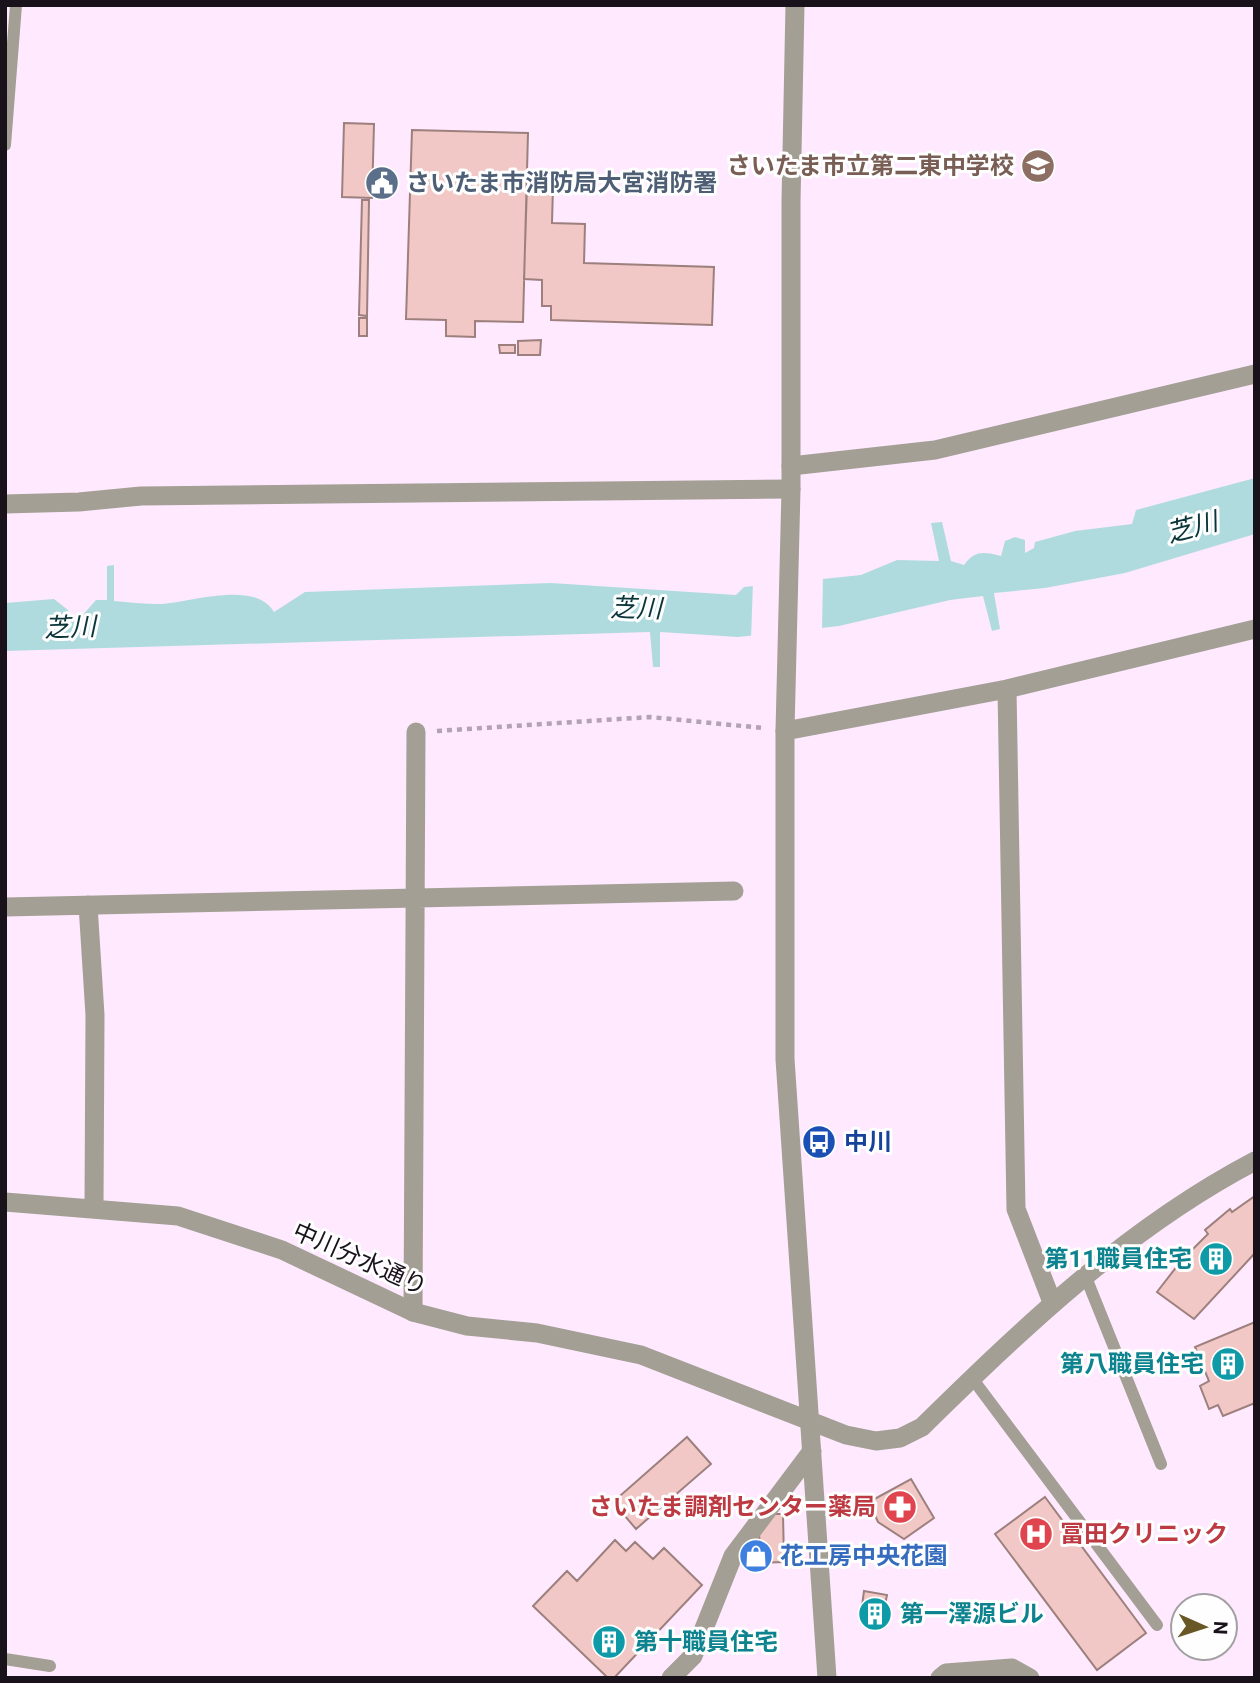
<svg xmlns="http://www.w3.org/2000/svg" width="1260" height="1683" font-family="Roboto,'Noto Sans JP',sans-serif">
  <style>
    .water { fill: #afdbdf }
    .pier { fill: #fee9ff }
    .building { fill: #f1c8c5; stroke: #9d807d; stroke-width: 2 }
    .lines { fill: none; stroke-linecap: round; stroke-linejoin: round }
    .path { stroke: #b2a2b3; stroke-width: 4.5; stroke-dasharray: 5 5; stroke-linecap: butt }
    .service { stroke: #a39f94; stroke-width: 12 }
    .minor { stroke: #a39f94; stroke-width: 19 }
    .tertiary { stroke: #a39f94; stroke-width: 19 }
    .labels { text-anchor: middle; stroke-width: 6; stroke-linejoin: round; paint-order: stroke }
    .education-label { font-size: 24px; font-weight: bold; fill: #785e54; stroke: #fefefe; text-anchor: end }
    .service-label { font-size: 24px; font-weight: bold; fill: #4e5e75; stroke: #fefefe; text-anchor: start }
    .transit-label { font-size: 24px; font-weight: bold; fill: #164399; stroke: #fefefe; text-anchor: start }
    .street-label { font-size: 24px; fill: #19121a; stroke: #fefefe }
    .culture-label { font-size: 24px; font-weight: bold; fill: #0d838f; stroke: #fefefe; text-anchor: end }
    .health-label { font-size: 24px; font-weight: bold; fill: #be3a42; stroke: #fefefe; text-anchor: end }
    .shop-label { font-size: 24px; font-weight: bold; fill: #366cbe; stroke: #fefefe; text-anchor: start }
    .water-label { font-size: 26px; font-style: italic; fill: #0a3539; stroke: #fefefe }
  </style>
  <rect width="100%" height="100%" fill="#fee9ff"/>
  <!-- water -->
  <path class="water" d="M1255,478V534L1125,573L1045,588L994,593L1000,629L992,631L983,596L950,600L839,626L738,637L660,632V667H653L650,632L5,651V603L54,599L68,610L72,619L81,617L96,600H107V566L114,565V601C129,602 144,604 159,604C189,603 255,579 274,612L305,592L551,583L736,595L744,587L861,575L897,560L939,561L931,523L942,522L951,561L964,565C975,550 984,552 1001,556L1005,541L1015,537L1025,540V553L1034,548L1035,542L1075,531L1132,524L1136,510Z"/>
  <!-- pier -->
  <path class="pier" d="M823,575L822,631L751,639L753,582Z"/>
  <!-- building -->
  <path class="building" d="M344,123L374,124L372,198L342,197Z
    M412,130L528,133L523,322L475,321V337L446,336V320L406,319Z
    M527,185L553,186L552,223L585,224L584,263L714,267L712,325L551,320V306H542V280L524,279Z
    M362,200H369L367,316L359,315Z
    M359,318H367V336H359Z
    M541,340L540,355H518V341Z
    M499,345H515V353H500Z
    M1255,1196V1253L1194,1319L1157,1292L1181,1261L1208,1234L1205,1230L1230,1209L1232,1212Z
    M1255,1322V1403L1223,1416L1218,1405L1209,1409L1200,1386L1209,1381L1195,1347Z
    M687,1437L711,1464L636,1529L613,1502Z
    M911,1479L934,1518L904,1539L878,1522L869,1502Z
    M1045,1497L1146,1633L1097,1670L995,1534Z
    M774,1514H783L784,1562L750,1563V1546H760L759,1534Z
    M615,1540L626,1551L635,1542L653,1559L664,1548L702,1585L614,1678H608L533,1606L567,1571L577,1581Z
    M864,1591L887,1595L881,1625L865,1622L869,1607L862,1606Z"/>
  <g class="lines">
    <!-- path -->
    <path class="path" d="M437,731L650,717L763,728"/>
    <!-- service -->
    <path class="service" d="M5,145L16,5
      M1085,1275L1161,1464
      M972,1378L1157,1625
      M5,1659L50,1666"/>
    <!-- minor -->
    <path class="minor" d="M791,466L935,450L1255,374
      M5,504L79,502L141,496L791,489
      M1007,689L1016,1209L1052,1302
      M785,731L1007,689L1255,629
      M88,905L95,1015L94,1207
      M5,907L734,891
      M413,1312L416,732
      M671,1678L693,1656L733,1556L812,1451
      M940,1678L946,1673L1012,1668L1030,1678"/>
    <!-- tertiary -->
    <path class="tertiary" d="M795,5L791,202V489L785,731V1059L827,1678
      M5,1202L178,1216L282,1250L413,1312L467,1326L537,1333L641,1355L846,1435L876,1441L900,1438L922,1427C1024,1327 1127,1228 1255,1161"/>
  </g>
  <!-- icons -->
  <defs>
    <g id="school-disc" transform="scale(1.75)"><circle r="9.5" fill="#8d6e63" stroke="#fefefe"/><path d="M0-5L7-2L0 1L-7-2ZM-4 1L0 2.5L4 1V4Q0 6-4 4Z" fill="#fff"/></g>
    <g id="civic-disc" transform="scale(1.75)"><circle r="9.5" fill="#5c6f8a" stroke="#fefefe"/><path d="M-.6-6.5H3V-4.5H.6V-3L4-1V1h2V6H-6V1h2V-1L-.6-3ZM-1.2 2.5V6h2.4V2.5Z" fill="#fff"/></g>
    <g id="bus-disc" transform="scale(1.75)"><circle r="9.5" fill="#1a4fb4" stroke="#fefefe"/><path d="M-5-6H5V4H4V6H2V4H-2V6H-4V4H-5ZM-3.5-4V0h7V-4ZM-3.5 1.2v1.5H-2V1.2ZM2 1.2v1.5H3.5V1.2Z" fill="#fff"/></g>
    <g id="building-disc" transform="scale(1.75)"><circle r="9.5" fill="#0f9aa8" stroke="#fefefe"/><path d="M-4-6H4V6H1V3H-1V6H-4ZM-2.5-4.3h1.7v1.8h-1.7ZM.8-4.3h1.7v1.8H.8ZM-2.5-1h1.7V.8h-1.7ZM.8-1h1.7V.8H.8Z" fill="#fff"/></g>
    <g id="pharmacy-disc" transform="scale(1.75)"><circle r="9.5" fill="#e0444e" stroke="#fefefe"/><path d="M-2-6h4v4h4v4h-4v4h-4v-4h-4v-4h4Z" fill="#fff"/></g>
    <g id="hospital-disc" transform="scale(1.75)"><circle r="9.5" fill="#e0444e" stroke="#fefefe"/><path d="M-5-5h3v3.5h4V-5h3V5h-3V1.5h-4V5h-3Z" fill="#fff"/></g>
    <g id="shop-disc" transform="scale(1.75)"><circle r="9.5" fill="#3f7fe0" stroke="#fefefe"/><path d="M-5-2.5h2.3a2.7 3.5 0 0 1 5.4 0H5L5.5 6h-11ZM-1.5-2.5h3a1.5 2.3 0 0 0-3 0Z" fill="#fff"/></g>
  </defs>
  <g fill-rule="evenodd">
    <use href="#school-disc" x="1038" y="166"/>
    <use href="#civic-disc" x="382" y="183"/>
    <use href="#bus-disc" x="819" y="1142"/>
    <use href="#building-disc" x="1216" y="1259"/>
    <use href="#building-disc" x="1228" y="1364"/>
    <use href="#pharmacy-disc" x="900" y="1507"/>
    <use href="#hospital-disc" x="1036" y="1534"/>
    <use href="#shop-disc" x="756" y="1556"/>
    <use href="#building-disc" x="875" y="1614"/>
    <use href="#building-disc" x="609" y="1642"/>
  </g>
  <g class="labels">
    <!-- education labels -->
    <g class="education-label">
      <text x="1014" y="174">さいたま市立第二東中学校</text>
    </g>
    <!-- service labels -->
    <g class="service-label">
      <text x="406" y="191">さいたま市消防局大宮消防署</text>
    </g>
    <!-- transit labels -->
    <g class="transit-label">
      <text x="844" y="1150">中川</text>
    </g>
    <!-- street labels -->
    <g class="street-label">
      <text transform="translate(360 1259) rotate(24)" y="8">中川分水通り</text>
    </g>
    <!-- culture labels -->
    <g class="culture-label">
      <text x="1192" y="1267">第11職員住宅</text>
      <text x="1204" y="1372">第八職員住宅</text>
      <text x="900" y="1622" text-anchor="start">第一澤源ビル</text>
      <text x="634" y="1650" text-anchor="start">第十職員住宅</text>
    </g>
    <!-- health labels -->
    <g class="health-label">
      <text x="876" y="1515">さいたま調剤センター薬局</text>
      <text x="1060" y="1542" text-anchor="start">冨田クリニック</text>
    </g>
    <!-- shop labels -->
    <g class="shop-label">
      <text x="780" y="1564">花工房中央花園</text>
    </g>
    <!-- water labels -->
    <g class="water-label">
      <text transform="translate(1192 527) rotate(-15)" y="9">芝川</text>
      <text transform="translate(636 608) rotate(1)" y="9">芝川</text>
      <text transform="translate(70 627) rotate(-2)" y="9">芝川</text>
    </g>
  </g>
  <!-- border -->
  <rect width="1260" height="1683" fill="none" stroke="#19121a" stroke-width="14"/>
  <!-- north arrow -->
  <g transform="translate(1204 1627) rotate(93)"><circle r="33" fill="#fefefe" stroke="#a2a0a3" stroke-width="2"/>
  <path d="M0-5L12 26L0 18L-12 26Z" fill="#675825"/>
  <text y="-10" font-size="19" font-weight="bold" text-anchor="middle" fill="#19121a">N</text>
  </g>
</svg>
